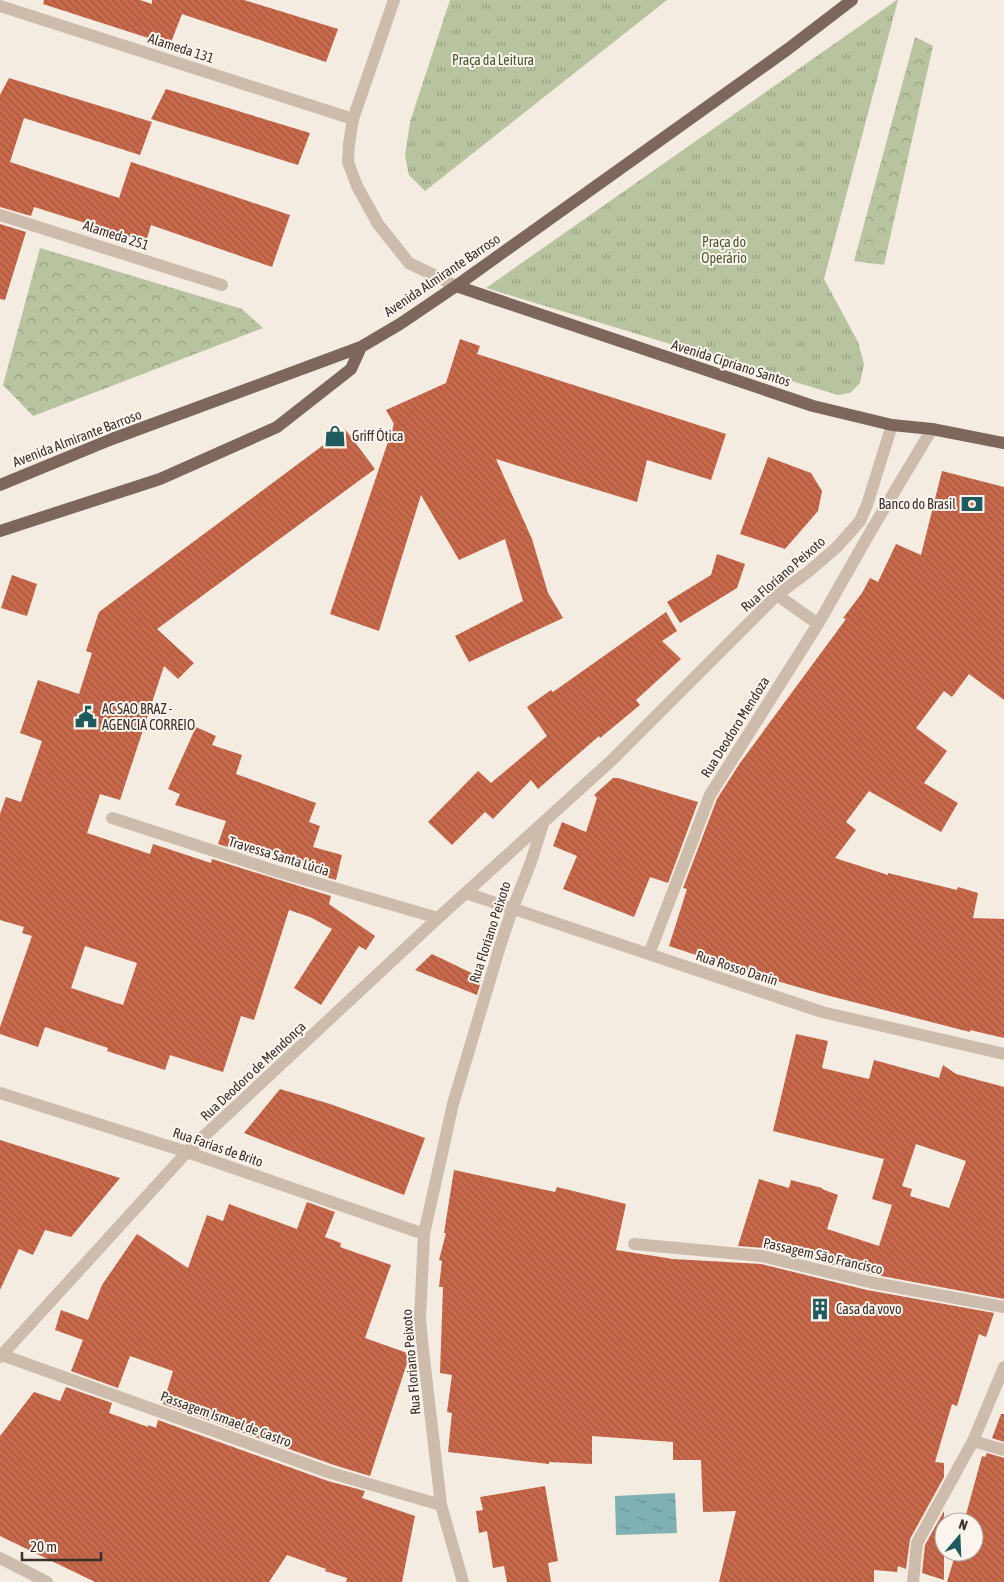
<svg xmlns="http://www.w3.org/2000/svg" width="1004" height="1582" font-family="'Asap Condensed',sans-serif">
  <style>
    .forest { fill: url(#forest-crowns) }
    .park { fill: url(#park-tufts) }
    .water { fill: url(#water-ripples) }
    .building { fill: url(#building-back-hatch); fill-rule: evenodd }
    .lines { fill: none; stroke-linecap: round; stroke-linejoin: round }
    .minor { stroke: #cdbbac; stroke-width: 12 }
    .tertiary { stroke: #cdbbac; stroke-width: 12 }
    .primary { stroke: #7d675c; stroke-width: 12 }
    .labels { text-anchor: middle; stroke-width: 4; stroke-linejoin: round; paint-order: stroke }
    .street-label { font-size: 14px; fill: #3b302b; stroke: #fbf5ee }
    .park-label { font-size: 14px; fill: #4a5a2e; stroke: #fbf5ee }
    .poi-label { font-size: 14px; fill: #3b302b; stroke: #fbf5ee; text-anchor: start }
  </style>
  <defs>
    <pattern id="forest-crowns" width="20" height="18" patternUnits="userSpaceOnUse" patternTransform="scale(1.25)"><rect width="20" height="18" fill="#b8c4a0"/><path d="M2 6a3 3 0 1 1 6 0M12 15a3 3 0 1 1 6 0" fill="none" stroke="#97a083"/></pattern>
    <pattern id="park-tufts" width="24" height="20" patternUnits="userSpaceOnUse" patternTransform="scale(1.25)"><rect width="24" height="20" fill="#b8c4a0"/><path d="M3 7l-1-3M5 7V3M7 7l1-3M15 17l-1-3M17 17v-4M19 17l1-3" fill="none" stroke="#97a083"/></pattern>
    <pattern id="water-ripples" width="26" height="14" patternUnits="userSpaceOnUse" patternTransform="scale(1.25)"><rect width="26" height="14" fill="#7fb0b2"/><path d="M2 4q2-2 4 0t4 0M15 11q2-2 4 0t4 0" fill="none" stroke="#699091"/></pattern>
    <pattern id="building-back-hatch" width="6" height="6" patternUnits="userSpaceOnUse" patternTransform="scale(1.25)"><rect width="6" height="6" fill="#c8694b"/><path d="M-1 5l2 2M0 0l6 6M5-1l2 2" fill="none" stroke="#a4573f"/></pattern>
  </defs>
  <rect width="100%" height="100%" fill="#f4ebe1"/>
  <!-- forest -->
  <path class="forest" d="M915,37L933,46L884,265L854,261Z
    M40,248L242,309L263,328L33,416L3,385Z"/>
  <!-- park -->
  <path class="park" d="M450,0H667L425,191L409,175L405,156L410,122Z
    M897,0H898L824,279L858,342L864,364L860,383L850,393L838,395L486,288Z"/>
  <!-- water -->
  <path class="water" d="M675,1493L677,1533L616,1535L615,1496Z"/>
  <!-- building -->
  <path class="building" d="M44,0H140L152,4V0H244L338,29L326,62L182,14L170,45L43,4Z
    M9,78L152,122L140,155L24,118L10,162L119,198L131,162L290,215L272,267L151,225L146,242L34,207L31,216L0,207V95Z
    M166,89L310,133L298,165L151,119Z
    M0,224L26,232L5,300L0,299Z
    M460,339L480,346L477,354L726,434L711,480L647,460L637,502L496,459L532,539L548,593L563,618L469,662L455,636L523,601L505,539L459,560L421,495L379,631L330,614L394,424L386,410L446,383Z
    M345,429L375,469L157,629L194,663L178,679L164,666L120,800L100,794L87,833L150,854L153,844L211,863L212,859L331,896L329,904L375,936L366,950L359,946L321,1005L294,988L332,929L310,917L289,910L254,1020L241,1016L223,1072L170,1055L165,1070L107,1051L108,1048L45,1027L38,1047L0,1034V1027L32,936L22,933L24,927L0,920V814L6,797L21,802L42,741L20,733L38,680L79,694L92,653L86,651L99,612ZM85,946L137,963L123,1005L71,988Z
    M768,457L811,473L822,491L818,511L785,549L740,534Z
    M942,471L1004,487V700L969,674L952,697L944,691L916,728L947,751L924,783L958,803L941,832L869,791L846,822L856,830L835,858L888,875V873L957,890L958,887L978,893L973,918L1004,919V1038L970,1030V1032L826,995L759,976L669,946L687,889L683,888L717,799L740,763L846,619L843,618L862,593L870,578L878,582L896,544L921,555Z
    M717,554L745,564L737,588L680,623L667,602L711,575Z
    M12,575L37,584L27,616L1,608Z
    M666,612L677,631L662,641L681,659L636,700L640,705L600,738L599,736L538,789L531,780L493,819L485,812L452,845L428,822L478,771L491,783L547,736L527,707L551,690L553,692Z
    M196,727L216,736L212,745L242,755L236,774L316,803L309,822L320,826L313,847L342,855L336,880L218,844L226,821L175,805L180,794L168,789Z
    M613,778H618L698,802L668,883L650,877L634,917L563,889L577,856L553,846L562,822L586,832L597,798L594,795Z
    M432,954L482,978L477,995L415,970Z
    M796,1034L828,1041L822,1068L869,1079L874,1060L939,1078L943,1065L956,1074L1004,1087V1299L871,1274L764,1248L738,1246L759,1179L789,1188L791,1180L822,1188V1189L838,1195L827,1229L879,1246L892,1205L872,1199L884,1159L773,1131ZM916,1144L966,1161L949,1208L910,1196L912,1189L902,1186Z
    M280,1089L330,1104L425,1138L404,1195L244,1133Z
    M0,1140L120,1178L71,1237L45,1230L33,1255L19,1249L0,1290Z
    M454,1170L555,1192L557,1187L626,1204L616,1250L673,1259L761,1264L867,1290L994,1313L986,1337L979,1334L957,1406L952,1404L935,1462L944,1463V1477L910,1539L906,1569L898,1566L897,1572L874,1570V1582H719L736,1511L703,1512L701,1460H673V1442L592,1436V1464L549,1462V1464L448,1452L452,1413L447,1412L452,1375L440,1373L443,1287H439L442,1261L439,1260L446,1233H444Z
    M307,1202L335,1212L325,1237L341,1243L340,1247L391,1265L365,1338L410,1354L370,1476L334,1465L163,1404L173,1371L130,1356L118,1388L71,1371L83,1340L55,1330L61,1310L88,1320L102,1285L137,1234L188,1268L207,1215L223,1221L229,1204L297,1229Z
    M66,1387L112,1403L109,1413L148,1427V1425L156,1428L158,1420L328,1481L365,1491L362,1498L415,1516L402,1582H346L347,1578L325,1571L326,1569L287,1555L269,1582H95L0,1536V1436L34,1392L60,1401Z
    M1001,1414H1004V1442L992,1438Z
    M987,1453L1004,1458V1582H947L956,1552H974V1522H964L982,1456L985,1457Z
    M545,1486L558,1561L548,1563L551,1582H507L504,1566L493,1568L487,1531L479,1533L476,1511L483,1510L480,1497Z
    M944,1511V1580L922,1573L925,1545Z"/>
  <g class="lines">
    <!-- minor -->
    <path class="minor" d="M0,6L353,119
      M0,215L222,285
      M777,595L818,624
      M112,818L279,872L438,918
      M466,893L822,1012L1004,1054
      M649,954L710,795L818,624L872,529L932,429
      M0,1093L187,1152L424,1234
      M634,1244L762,1256L869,1282L1004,1307
      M2,1355L331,1473L441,1505
      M0,1357L187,1152L438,918L612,760L777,595L808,572L837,547L860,521L867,505L892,425
      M973,1441L1004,1450
      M0,1558L47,1582
      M463,1582L441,1505L422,1341L420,1319L424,1234L453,1104L500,946L512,910L531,862L543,824
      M913,1582L917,1543L973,1441L1004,1367"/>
    <!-- tertiary -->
    <path class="tertiary" d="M394,0L353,119L349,144L348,162L357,186L378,224L409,263L456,286"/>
    <!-- primary -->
    <path class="primary" d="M456,286L813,406L892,425L932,429L1004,443
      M0,485L112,439L361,347L400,324L456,286L788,49L852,0
      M0,531L160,479L277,427L351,369L361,347"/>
  </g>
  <!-- icons -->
  <defs>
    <g id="shop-bare" transform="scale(1.725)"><path d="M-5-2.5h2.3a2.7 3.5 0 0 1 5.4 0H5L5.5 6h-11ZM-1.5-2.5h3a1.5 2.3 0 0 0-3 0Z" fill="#1f5a5e" stroke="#fbf5ee" stroke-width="2.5" paint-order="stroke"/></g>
    <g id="bank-bare" transform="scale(1.725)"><path d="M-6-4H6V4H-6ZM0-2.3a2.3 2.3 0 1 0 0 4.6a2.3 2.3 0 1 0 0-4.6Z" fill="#1f5a5e" stroke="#fbf5ee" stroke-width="2.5" paint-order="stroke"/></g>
    <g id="civic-bare" transform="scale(1.725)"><path d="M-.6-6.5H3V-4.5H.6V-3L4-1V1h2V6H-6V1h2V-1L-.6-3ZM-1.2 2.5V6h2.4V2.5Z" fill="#1f5a5e" stroke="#fbf5ee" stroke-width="2.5" paint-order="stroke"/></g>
    <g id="building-bare" transform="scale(1.725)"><path d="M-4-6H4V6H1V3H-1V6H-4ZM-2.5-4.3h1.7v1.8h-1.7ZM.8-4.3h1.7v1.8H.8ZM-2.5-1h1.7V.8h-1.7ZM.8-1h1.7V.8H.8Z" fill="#1f5a5e" stroke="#fbf5ee" stroke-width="2.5" paint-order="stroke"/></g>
  </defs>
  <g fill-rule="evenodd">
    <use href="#shop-bare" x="335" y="436"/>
    <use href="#bank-bare" x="972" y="504"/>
    <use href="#civic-bare" x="86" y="717"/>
    <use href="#building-bare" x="820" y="1309"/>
  </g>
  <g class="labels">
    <!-- street labels -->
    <g class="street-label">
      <text transform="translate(181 48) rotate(18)" y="5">Alameda 131</text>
      <text transform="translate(116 235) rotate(18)" y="5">Alameda 251</text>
      <text transform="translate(442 275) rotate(-34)" y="5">Avenida Almirante Barroso</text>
      <text transform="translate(731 363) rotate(18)" y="5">Avenida Cipriano Santos</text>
      <text transform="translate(77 438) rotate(-21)" y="5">Avenida Almirante Barroso</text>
      <text transform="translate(783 574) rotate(-41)" y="5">Rua Floriano Peixoto</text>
      <text transform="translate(735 727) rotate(-58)" y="5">Rua Deodoro Mendoza</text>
      <text transform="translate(279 856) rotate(17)" y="5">Travessa Santa Lúcia</text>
      <text transform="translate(490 932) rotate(-72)" y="5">Rua Floriano Peixoto</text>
      <text transform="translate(737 968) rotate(18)" y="5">Rua Rosso Danin</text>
      <text transform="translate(253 1071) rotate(-43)" y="5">Rua Deodoro de Mendonça</text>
      <text transform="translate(218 1147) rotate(19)" y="5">Rua Farias de Brito</text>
      <text transform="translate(823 1256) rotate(13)" y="5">Passagem São Francisco</text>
      <text transform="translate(411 1362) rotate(-95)" y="5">Rua Floriano Peixoto</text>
      <text transform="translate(226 1419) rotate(20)" y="5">Passagem Ismael de Castro</text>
    </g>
    <!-- park labels -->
    <g class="park-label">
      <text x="493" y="65">Praça da Leitura</text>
      <text x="724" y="247">Praça do<tspan x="724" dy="16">Operário</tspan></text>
    </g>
    <!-- poi labels -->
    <g class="poi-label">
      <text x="352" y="441">Griff Ótica</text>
      <text x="956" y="509" text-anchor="end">Banco do Brasil</text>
      <text x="102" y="714">AC SAO BRAZ -<tspan x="102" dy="16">AGENCIA CORREIO</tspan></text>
      <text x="836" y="1314">Casa da vovo</text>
    </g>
  </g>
  <!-- north arrow -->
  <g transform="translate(959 1537) rotate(19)"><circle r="24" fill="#fbf5ee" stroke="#aea6a0"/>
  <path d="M0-4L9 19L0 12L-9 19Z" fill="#1f5a5e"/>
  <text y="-8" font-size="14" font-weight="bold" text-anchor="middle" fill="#3b302b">N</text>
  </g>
  <!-- scale -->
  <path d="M22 1552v8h79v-8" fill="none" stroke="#3b302b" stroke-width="2.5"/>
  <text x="30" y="1552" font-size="15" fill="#3b302b" stroke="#fbf5ee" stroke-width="4" paint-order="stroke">20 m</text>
</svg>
